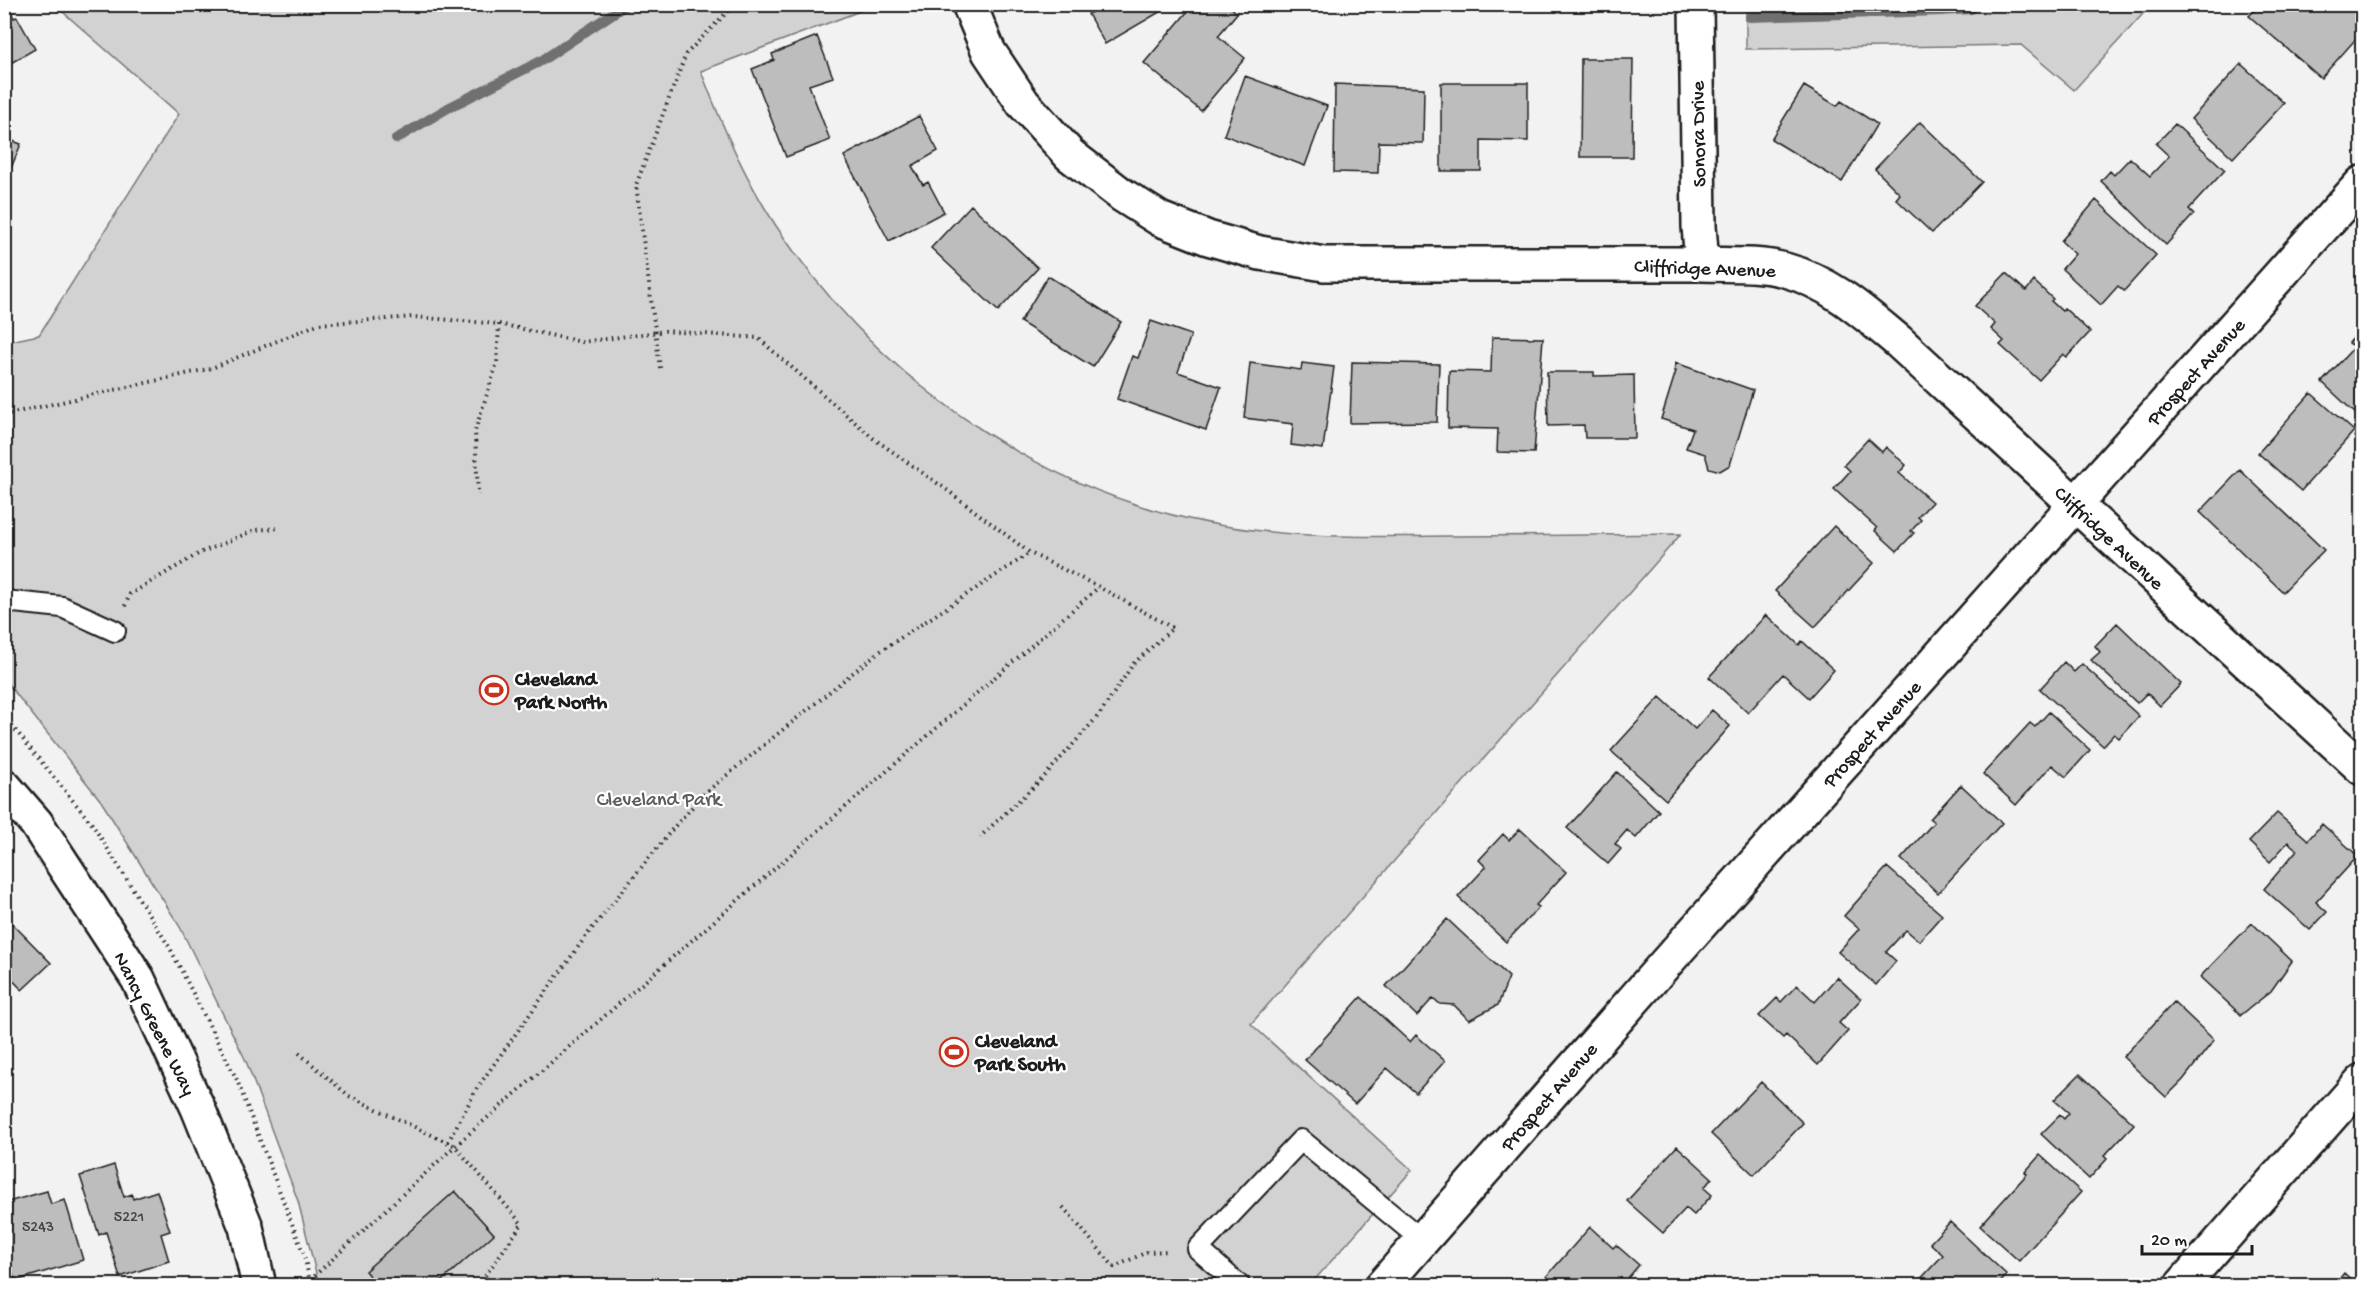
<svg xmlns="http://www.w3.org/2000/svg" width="2367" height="1290" font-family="'Gochi Hand',sans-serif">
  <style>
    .green { fill: #d2d2d2; stroke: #777; stroke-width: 1.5 }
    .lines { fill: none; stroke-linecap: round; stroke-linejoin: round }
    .stream { stroke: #707070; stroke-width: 10 }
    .building { fill: #bdbdbd; stroke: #1c1c1c; stroke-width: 1.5 }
    .service-casing { stroke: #1c1c1c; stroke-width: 24 }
    .minor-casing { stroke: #1c1c1c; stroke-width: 38 }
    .tertiary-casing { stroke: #1c1c1c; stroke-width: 38 }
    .path { stroke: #1c1c1c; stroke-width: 4; stroke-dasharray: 1.5 4.5; stroke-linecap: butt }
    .service { stroke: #fff; stroke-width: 20 }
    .minor { stroke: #fff; stroke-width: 33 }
    .tertiary { stroke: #fff; stroke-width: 33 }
    .labels { text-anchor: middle; stroke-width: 4.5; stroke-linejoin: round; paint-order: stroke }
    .number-label { font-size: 16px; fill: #444 }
    .street-label { font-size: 20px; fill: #1c1c1c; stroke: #fff }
    .poi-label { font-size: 20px; font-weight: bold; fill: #1c1c1c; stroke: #fff; text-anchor: start }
    .park-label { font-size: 20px; fill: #5c5c5c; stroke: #fff }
  </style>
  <rect width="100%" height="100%" fill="#f2f2f2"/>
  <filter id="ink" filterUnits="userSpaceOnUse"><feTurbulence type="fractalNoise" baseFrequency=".0167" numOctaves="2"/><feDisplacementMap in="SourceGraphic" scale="12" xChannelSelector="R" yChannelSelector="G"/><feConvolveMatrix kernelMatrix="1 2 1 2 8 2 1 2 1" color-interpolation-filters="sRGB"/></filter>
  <g filter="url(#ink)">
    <!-- green -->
    <path class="green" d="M55,5H876L701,71C723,128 748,186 783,236C890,392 1063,508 1253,530C1318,538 1383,537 1449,536C1526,536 1604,535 1681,534L1251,1024L1412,1170L1310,1285H319L298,1201L246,1061L180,927L101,801L5,680V342L39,335L179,114Z
      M1746,5V4L2151,5L2074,90L2021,45L1746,49Z"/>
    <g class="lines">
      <!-- stream -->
      <path class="stream" d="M1750,17L1941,11L1971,9L1977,4
        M396,139L448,108L541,61L627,4"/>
    </g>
    <!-- building -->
    <path class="building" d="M7,4L14,18L17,17L35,49L4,67V6Z
      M1105,4H1169L1170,6L1105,44L1088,14Z
      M1194,4H1227L1237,13L1218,36L1245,58L1201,111L1144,63Z
      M2260,4H2362V32L2321,78L2249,16Z
      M817,36L833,77L809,85L830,140L786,157L752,69L774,60L772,54Z
      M1581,59H1633L1632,157H1580Z
      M2241,64L2284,103L2233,158L2191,119Z
      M1245,76L1327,106L1305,166L1224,135Z
      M1441,83H1528V141L1481,140V171H1441Z
      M1335,84L1424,88L1423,143L1379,142L1378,173L1334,172Z
      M1804,86L1837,106L1841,101L1877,124L1842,182L1771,139Z
      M919,116L938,151L912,166L923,185L928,182L944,212L889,241L844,156Z
      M1920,122L1982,182L1932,233L1896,199L1900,194L1875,169Z
      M2175,124L2225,170L2189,209L2194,214L2166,245L2101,181L2110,171L2114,175L2130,158L2150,176L2169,156L2156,144Z
      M4,138L21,144L4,185Z
      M2096,200L2156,255L2124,291L2118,286L2101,305L2062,269L2075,254L2061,241Z
      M971,205L1038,268L998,311L931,248Z
      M2006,273L2026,291L2034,281L2053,299L2051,301L2062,311L2064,308L2090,332L2067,357L2063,354L2039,380L2000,345L2004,341L1991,329L1995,324L1975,306Z
      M1048,276L1121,322L1093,367L1020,322Z
      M1151,321L1191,335L1178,372L1221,387L1206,430L1117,399L1132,356L1138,358Z
      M2362,328V413L2359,417L2322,382L2354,347L2349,343Z
      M1492,337L1543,338L1534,453L1497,452L1498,429L1448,428L1449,371L1491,372Z
      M1352,362L1439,364L1437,422L1350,423Z
      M1250,363L1301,370L1302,363L1334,367L1323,449L1291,445L1293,424L1244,418Z
      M1676,363L1753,390L1730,465L1720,471L1709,468L1705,454L1686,448L1693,429L1661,419L1676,371H1674Z
      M1547,372H1594V376L1634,375L1635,438H1585L1584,425L1548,426Z
      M2311,393L2354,431L2301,491L2258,453Z
      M1868,439L1882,452L1886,447L1906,465L1899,473L1932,502L1918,517L1921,520L1911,531L1914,533L1897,551L1875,531L1877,528L1834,489L1850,471L1844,465Z
      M2240,470L2324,550L2283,592L2200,512Z
      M1834,526L1874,563L1815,627L1775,591Z
      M1766,615L1799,645L1802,641L1834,670L1809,698L1783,674L1748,713L1709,677Z
      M2117,623L2181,684L2160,706L2147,693L2137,703L2091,660L2100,652L2095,646Z
      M2064,662L2074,672L2082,664L2139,716L2119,738L2114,734L2103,746L2040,689Z
      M1660,697L1695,729L1712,710L1730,726L1666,800L1611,751Z
      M2049,712L2090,750L2066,777L2052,765L2016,805L1983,774L2030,723L2035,727Z
      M1617,772L1659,811L1636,838L1627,830L1615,844L1621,849L1608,864L1567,828Z
      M1961,785L2002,823L1938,893L1901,859L1934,822L1930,819Z
      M2277,813L2308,840L2322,824L2358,856L2316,902L2327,912L2310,930L2264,889L2297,850L2288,842L2270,862L2249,842Z
      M1520,829L1566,872L1536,905L1539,907L1506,942L1458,897L1486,867L1479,860L1503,834L1509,840Z
      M1887,867L1942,915L1919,941L1906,930L1886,952L1896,961L1876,985L1838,952L1859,929L1844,916Z
      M4,915L51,963L22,990L9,976L4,980Z
      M1447,919L1509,977L1498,1005L1469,1020L1454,1005L1440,1004L1433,998L1417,1016L1386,986Z
      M2252,923L2292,961L2271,991L2241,1015L2200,977Z
      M1837,977L1861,999L1839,1023L1848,1031L1818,1065L1786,1035L1783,1038L1759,1016L1777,998L1781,1002L1797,985L1815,1002Z
      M1361,997L1410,1042L1416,1035L1445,1061L1416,1093L1387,1068L1355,1104L1305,1060Z
      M2174,1002L2214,1040L2183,1080L2166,1097L2123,1057Z
      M2080,1074L2134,1124L2104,1156L2107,1159L2089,1179L2041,1134L2060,1115L2064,1119L2069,1113L2054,1100Z
      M1761,1082L1803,1123L1754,1175L1711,1134Z
      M1677,1146L1712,1178L1704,1188L1712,1195L1694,1215L1686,1208L1663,1233L1627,1201Z
      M2040,1155L2081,1192L2019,1261L1980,1226L2027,1174L2025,1172Z
      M114,1165L124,1197L132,1194L133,1199L157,1191L170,1231L161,1234L169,1261L120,1277L106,1232L99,1235L80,1176Z
      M47,1191L51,1204L65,1200L83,1260L15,1281L4,1246V1203Z
      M455,1191L494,1234L436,1286H378L365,1271Z
      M1950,1222L2007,1275L1997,1286H1914L1943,1255L1930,1243Z
      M1590,1227L1613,1248L1616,1245L1639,1265L1621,1286H1556L1546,1277Z
      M2344,1273L2358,1286H2333Z"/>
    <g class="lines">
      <!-- service casing -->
      <g class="service-casing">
        <path id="service" d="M4,601L62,607L115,631
          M1240,1286L1198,1249L1301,1140L1422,1240"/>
      </g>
      <!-- minor casing -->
      <g class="minor-casing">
        <path id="minor" d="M969,4L989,52L1023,103L1070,155L1122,195L1160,219L1208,238L1260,253L1324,264H1702C1729,265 1759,263 1785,270C1830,282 1863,312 1898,341L2362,768
          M1696,4L1699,226L1702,264
          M1382,1286L1665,964L2362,183
          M2181,1286L2362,1081"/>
      </g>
      <!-- tertiary casing -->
      <g class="tertiary-casing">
        <path id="tertiary" d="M4,786L36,823L138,979L198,1108L246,1227L259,1286"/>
      </g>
      <!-- path -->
      <path class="path" d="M499,324L582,342L665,331L758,338L873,438L947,490L1030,553L1099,587L1173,628L1134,663L1099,715L1043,778L980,837
        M660,368L636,185L686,54L735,4
        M4,415L212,368L318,324L414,317L499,324L497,363L475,431L478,495
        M125,606L130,594L200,553L255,530L279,528
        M4,716L92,824L170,948L237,1080L304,1255L311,1286
        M299,1053L349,1096L455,1146L522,1224L478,1286
        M448,1142L477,1088L586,936L675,826L705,793L876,654L1030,553
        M1063,1207L1114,1267L1147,1252L1169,1251
        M310,1280L455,1146L1099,587"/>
      <!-- service -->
      <use href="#service" class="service"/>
      <!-- minor -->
      <use href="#minor" class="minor"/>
      <!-- tertiary -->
      <use href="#tertiary" class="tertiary"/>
    </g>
  </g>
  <!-- icons -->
  <defs>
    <g id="stadium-ring" transform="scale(1.5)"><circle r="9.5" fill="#fff" stroke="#c8321e" stroke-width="1.5"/><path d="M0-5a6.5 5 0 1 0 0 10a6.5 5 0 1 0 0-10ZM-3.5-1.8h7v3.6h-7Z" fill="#c8321e"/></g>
  </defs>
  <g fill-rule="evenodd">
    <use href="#stadium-ring" x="494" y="690"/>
    <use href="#stadium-ring" x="954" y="1052"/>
  </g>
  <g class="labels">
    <!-- number labels -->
    <g class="number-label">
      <text x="129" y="1221">5221</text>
      <text x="38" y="1231">5243</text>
    </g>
    <!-- street labels -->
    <g class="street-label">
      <text transform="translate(1697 134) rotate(-91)" y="7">Sonora Drive</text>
      <text transform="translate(1705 267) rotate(2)" y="7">Cliffridge Avenue</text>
      <text transform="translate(2195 371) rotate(-48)" y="7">Prospect Avenue</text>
      <text transform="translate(2110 537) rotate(43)" y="7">Cliffridge Avenue</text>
      <text transform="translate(1871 733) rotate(-48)" y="7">Prospect Avenue</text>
      <text transform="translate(156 1023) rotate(63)" y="7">Nancy Greene Way</text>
      <text transform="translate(1548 1096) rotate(-49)" y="7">Prospect Avenue</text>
    </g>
    <!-- poi labels -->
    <g class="poi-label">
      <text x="515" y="685">Cleveland<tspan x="515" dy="23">Park North</tspan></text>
      <text x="975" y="1047">Cleveland<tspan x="975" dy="23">Park South</tspan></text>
    </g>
    <!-- park labels -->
    <g class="park-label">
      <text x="659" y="805">Cleveland Park</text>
    </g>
  </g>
  <!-- margin -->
  <rect width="2367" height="1290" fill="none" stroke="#fff" stroke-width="24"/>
  <rect x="12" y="12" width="2343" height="1266" fill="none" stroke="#1c1c1c" stroke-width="2" filter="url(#ink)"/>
  <!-- scale -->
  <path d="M2142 1245v9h110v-9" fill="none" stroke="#1c1c1c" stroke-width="3"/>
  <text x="2151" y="1245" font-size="18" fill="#1c1c1c" stroke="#ffffff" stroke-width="4.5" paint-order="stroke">20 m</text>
</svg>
